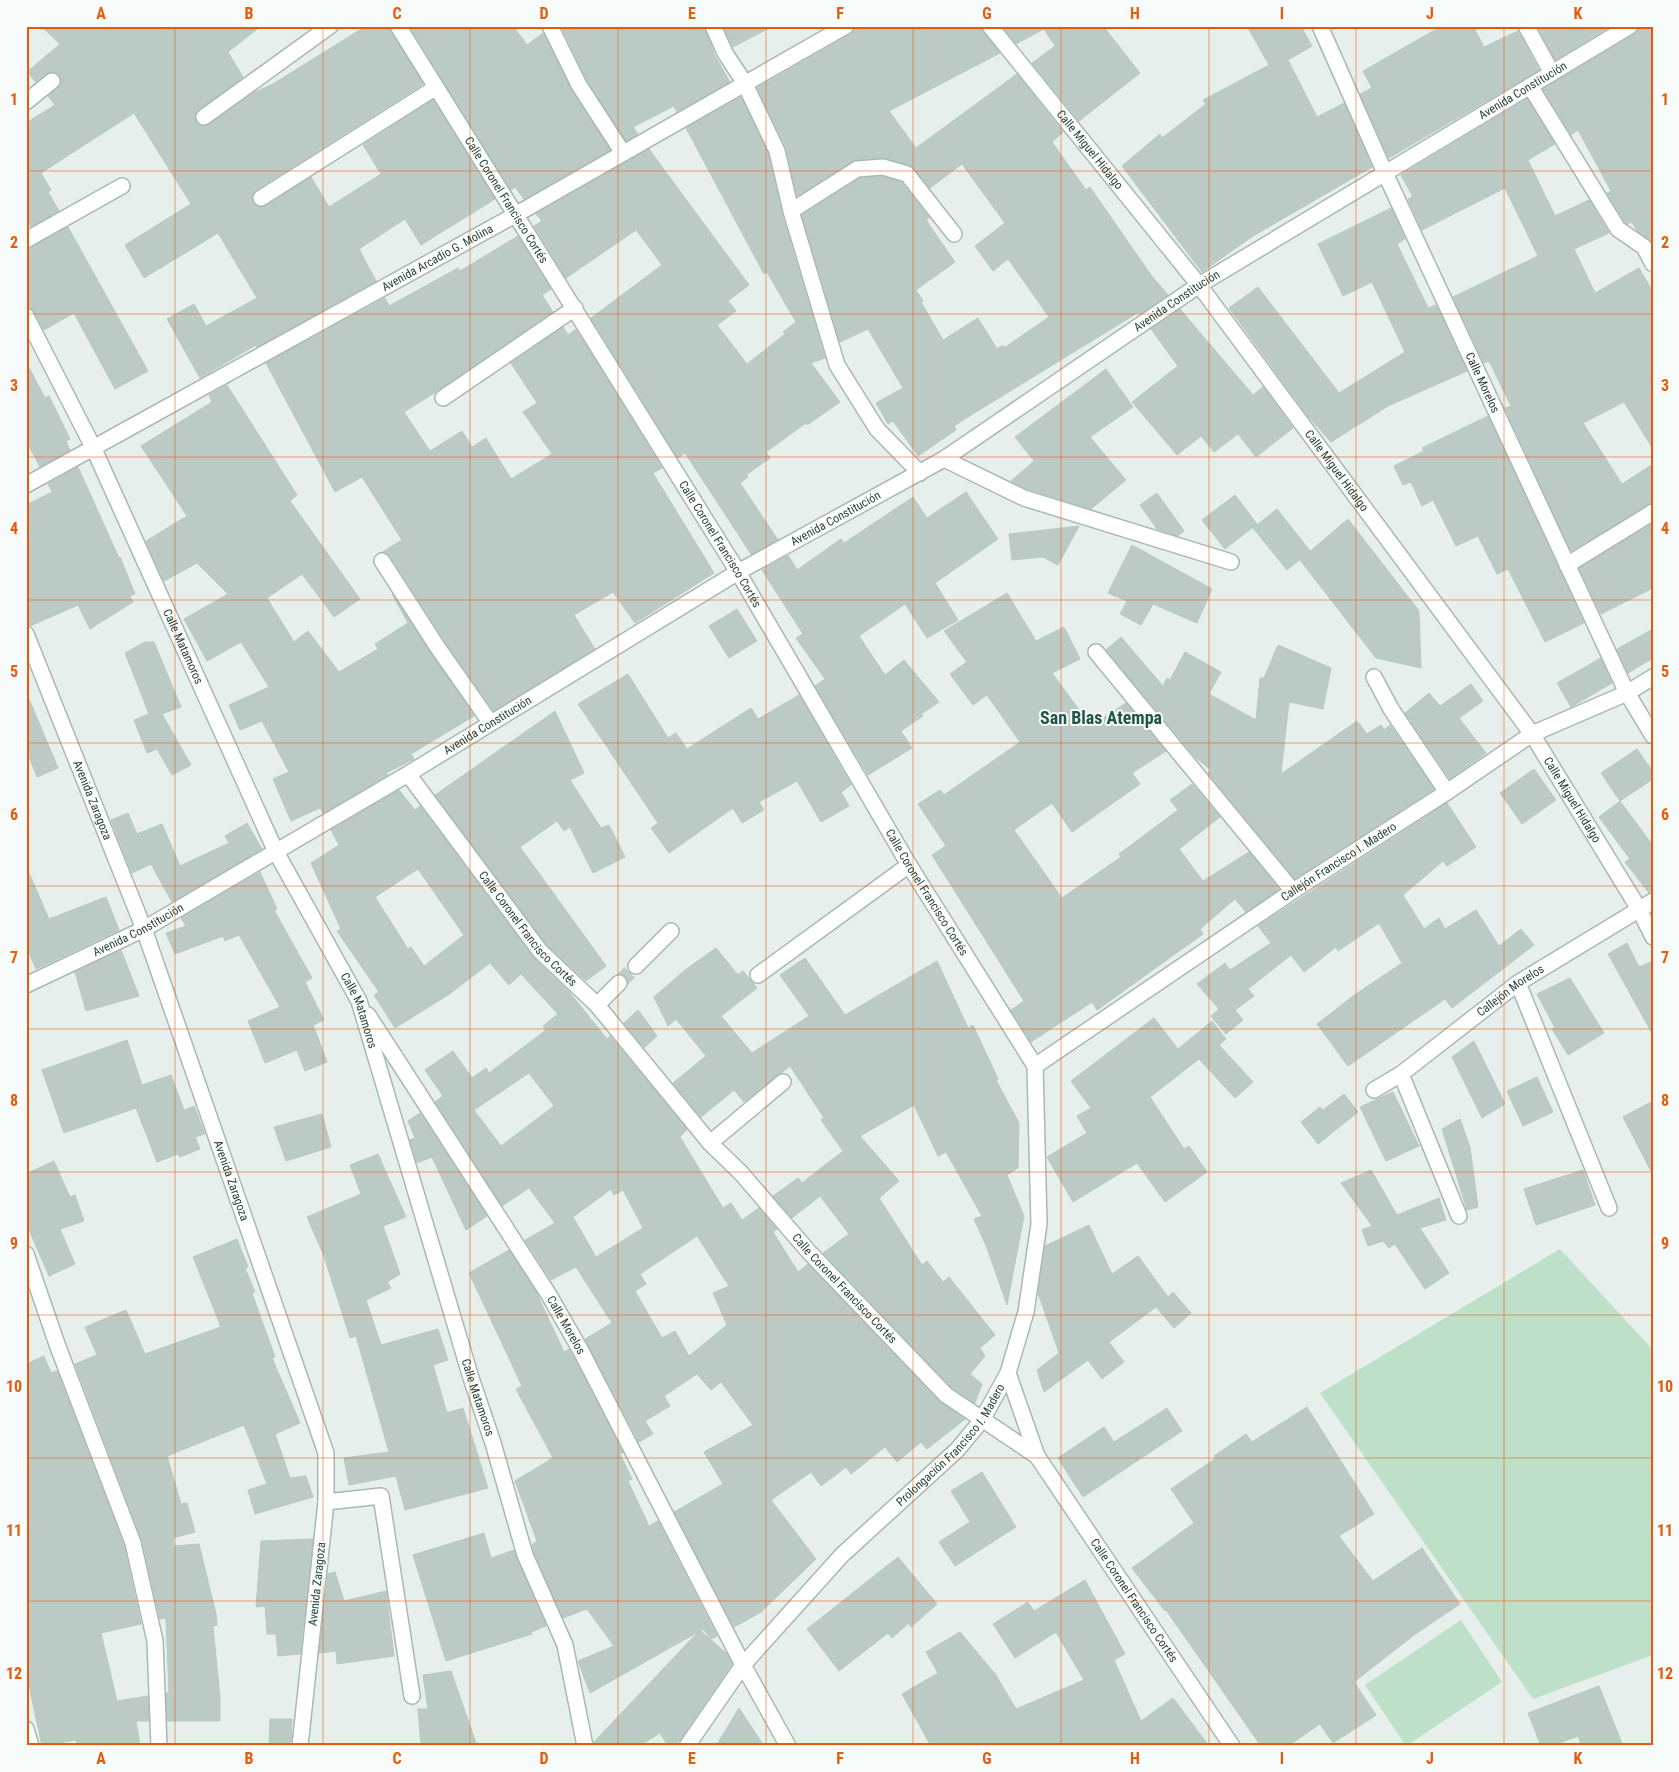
<svg xmlns="http://www.w3.org/2000/svg" width="1679" height="1772" font-family="'Roboto Condensed',sans-serif">
  <style>
    .green { fill: #bfe0c8 }
    .building { fill: #bbcac4; stroke: #b8c9c2; fill-rule: evenodd }
    .lines { fill: none; stroke-linecap: round; stroke-linejoin: round }
    .minor-tunnel { stroke: #bfccc8; stroke-width: 15; stroke-dasharray: 15 8; stroke-linecap: butt }
    .minor-casing { stroke: #a8b8b2; stroke-width: 18 }
    .minor { stroke: #fff; stroke-width: 15 }
    .grid { fill: none; stroke: #e8590c; stroke-width: 1; stroke-opacity: 0.55 }
    .labels { text-anchor: middle; stroke-width: 4; stroke-linejoin: round; paint-order: stroke }
    .street-label { font-size: 12px; fill: #24423a; stroke: #f7fbf9 }
    .district-label { font-size: 18px; font-weight: bold; fill: #1f5548; stroke: #f7fbf9 }
    .neatline { fill: none; stroke: #e8590c; stroke-width: 2 }
    .grid-label { font-size: 16px; text-anchor: middle; font-weight: bold; fill: #e8590c }
  </style>
  <rect width="100%" height="100%" fill="#e6efeb"/>
  <!-- green -->
  <path class="green" d="M1560,1249L1653,1350V1655L1533,1699L1320,1393Z
    M1461,1620L1502,1682L1406,1746L1365,1685Z"/>
  <!-- building -->
  <path class="building" d="M41,26H261L228,52L243,77L196,113V122L204,126L253,93L273,84L366,26H389L423,84L256,190L253,194V203L257,206H266L311,177L329,207L381,174L363,145L433,100L495,199L421,245L405,219L359,249L376,281L257,347L256,345L200,378L167,319L194,304L206,326L257,298L218,233L144,278L125,245L191,204L134,113L41,173L51,190L48,192L59,211L31,227L26,219V123L55,105L48,96L58,88L61,80L59,75L51,72L36,82L27,72L60,44Z
    M409,26H513L527,45L543,33L571,89L610,150L524,199L515,187L511,190Z
    M561,26H704L715,56L730,82L677,112L674,106L633,127L638,134L626,141L587,80Z
    M723,26H773L733,47Z
    M856,26H981L1000,53L889,111L916,148L1017,74L1063,132L1052,142L1086,190L1090,187L1151,275L1168,295L1140,314L1139,312L976,412L954,426L956,430L918,456L893,421L888,424L876,403L903,388L868,329L840,342L802,215L860,178L882,176L901,182L927,215L929,218L926,220L955,262L916,290L923,301L921,302L943,340L978,318L997,349L1003,345L1004,348L1049,317L1008,259L993,271L975,246L1005,223L962,164L930,188L910,165L883,158L856,160L797,196L786,147L757,88L851,34Z
    M1002,26H1103L1140,73L1079,121L1032,63L1055,46L1044,29L1016,44Z
    M1247,26H1301L1312,46L1288,60L1317,117L1344,103L1372,167L1253,236L1202,272L1122,166L1160,134L1162,138L1206,104L1203,100L1269,65Z
    M1442,26H1473L1484,47L1518,31L1539,70L1389,158L1360,94L1372,88L1363,71Z
    M1537,26H1611L1555,60Z
    M1639,26H1653V243L1637,231L1632,222L1627,224L1625,222L1607,193L1611,191L1578,130L1571,135L1543,89L1635,34Z
    M741,97L768,154L782,214L825,358L811,363L840,402L807,425L806,423L766,452L770,458L746,475L748,477L740,483L778,540L751,554L685,453L678,458L591,318L662,265L636,230L566,278L534,226L542,221L536,214L649,149L749,285L728,301L736,311L717,325L747,364L785,334L783,332L796,322L767,272L764,274L686,128Z
    M1527,99L1555,144L1528,160L1555,216L1589,200L1609,233L1574,249L1595,293L1639,268L1653,292V449L1624,402L1583,423L1622,484L1653,464V503L1571,551L1505,408L1511,406L1489,361L1484,363L1453,297L1538,256L1505,188L1422,230L1408,199L1413,197L1401,175Z
    M1391,208L1405,239L1397,244L1428,308L1436,305L1467,371L1388,406L1331,442L1308,416L1229,308L1258,287L1339,393L1405,352L1372,282L1343,296L1318,244Z
    M68,227L148,371L115,389L74,313L44,330L34,311L26,307V249Z
    M518,236L551,289L542,295L553,312L436,392L404,412L430,451L462,431L472,447L486,438L511,479L552,454L523,412L537,403L511,363L563,327L568,335L576,329L662,468L653,473L714,573L635,623L613,592L574,615L595,649L494,711L446,643L390,556L382,552L402,540L362,477L335,492L266,363L385,298L389,306L458,268L460,271Z
    M1180,309L1253,395L1263,387L1293,428L1256,457L1238,434L1214,452L1201,436L1177,455L1132,402L1178,366L1151,329Z
    M26,362L45,398L49,396L70,439L66,441L70,450L40,467L26,440Z
    M1106,369L1133,407L1090,437L1126,480L1091,509L1027,489L1011,481L1034,461L1015,437Z
    M227,385L297,495L290,501L360,599L334,617L302,574L267,598L294,642L308,631L339,672L378,649L375,644L408,623L392,594L474,716L411,754L414,759L386,773L388,775L323,813L320,808L291,821L273,779L289,772L262,721L240,730L229,705L269,687L241,642L207,661L184,619L228,594L197,563L164,581L146,541L187,516L141,446L212,402L209,395Z
    M1488,416L1584,623L1545,642L1508,569L1497,574L1478,536L1456,546L1433,500L1422,506L1411,482L1403,485L1394,466L1424,451L1422,448Z
    M78,467L119,558L120,557L135,594L130,596L133,602L90,629L78,605L30,626L26,625V505L52,492L48,484Z
    M966,492L998,539L935,583L958,620L927,638L905,604L859,636L885,675L904,660L939,702L921,714L923,716L901,731L912,748L868,775L815,686L825,679L796,638L803,634L762,570L788,555L797,570L841,539L844,543L913,497L927,518Z
    M1157,493L1184,531L1177,536L1157,529L1140,505Z
    M1235,495L1257,524L1225,549L1202,520Z
    M1277,509L1310,551L1287,570L1253,528Z
    M1348,519L1419,611L1421,668L1376,658L1300,560Z
    M1653,523V588L1601,614L1579,568Z
    M1079,526L1058,565L1043,557L1012,560L1009,534Z
    M1132,545L1212,589L1197,623L1153,604L1141,625L1120,614L1127,601L1108,593Z
    M1007,593L1036,641L1064,627L1080,659L1052,673L1091,726L1126,703L1166,751L1132,773L1140,784L1072,832L1052,803L1014,830L1062,898L1121,857L1119,854L1178,810L1170,800L1192,784L1220,817L1179,849L1203,881L1249,852L1279,889L1246,912L1235,899L1200,929L1203,934L1097,1010L1092,1002L1031,1042L1011,1010L1024,1001L932,855L946,846L918,804L940,790L944,795L1020,742L987,695L973,705L950,674L967,662L944,631Z
    M737,609L757,641L729,658L709,626Z
    M1653,629V658L1628,673L1617,649Z
    M1121,637L1163,686L1167,678L1170,680L1185,652L1221,672L1209,694L1256,720L1260,678H1264L1278,645L1331,668L1323,709L1289,702L1281,774L1357,721L1367,734L1381,725L1384,730L1390,725L1434,789L1295,879L1208,773L1211,770L1196,758L1106,650Z
    M145,642H154L181,707L162,714L191,765L172,775L157,749L147,753L134,720L149,714L125,653Z
    M1601,658L1612,683L1571,707L1557,683Z
    M628,674L668,738L676,733L687,749L751,708L758,719L799,695L851,785L841,792L849,806L821,822L797,781L759,802L764,810L742,823L733,808L669,853L651,828L658,823L578,704Z
    M1471,684L1483,701L1459,718L1486,753L1450,779L1405,713L1429,693L1440,706Z
    M27,694L58,768L37,777L26,749Z
    M555,711L584,773L570,780L601,828L609,825L625,857L593,873L570,827L564,831L557,821L520,847L606,966L586,981L547,945L435,795Z
    M1637,749L1653,772V779L1620,801L1601,773Z
    M1534,769L1556,800L1522,824L1500,793Z
    M399,790L415,810L420,806L533,957L570,993L607,1039L610,1036L687,1129L680,1137L723,1208L731,1203L742,1220L759,1208L777,1229L773,1232L798,1272L808,1264L939,1401L965,1419L927,1449L921,1442L897,1462L885,1447L851,1474L846,1467L821,1486L811,1472L771,1500L816,1559L761,1612L734,1627L674,1512L723,1484L704,1452L753,1425L721,1382L711,1390L697,1374L664,1396L670,1406L645,1421L653,1434L639,1442L585,1339L612,1323L576,1267L551,1280L525,1240L555,1223L529,1188L502,1206L435,1102L443,1096L425,1070L453,1051L472,1078L486,1068L489,1073L546,1030L543,1026L558,1014L521,974L509,985L490,963L448,995L395,1028L374,995L379,992L337,931L341,929L311,863L339,845L331,830ZM418,869L464,935L424,966L411,947L408,949L375,897ZM529,1073L554,1106L501,1146L474,1110ZM611,1189L614,1195L623,1190L643,1228L596,1257L573,1217ZM697,1236L729,1286L713,1293L727,1325L689,1356L675,1331L662,1338L635,1291L646,1284L640,1274Z
    M1620,801L1651,843L1653,841V892L1649,893L1625,862L1630,859L1599,817Z
    M1447,803L1476,847L1447,866L1443,861L1403,895L1424,929L1439,918L1445,929L1476,910L1499,946L1521,929L1534,945L1452,1008L1445,999L1348,1066L1317,1024L1353,996L1402,963L1379,923L1338,951L1336,947L1304,972L1291,955L1248,989L1254,996L1235,1010L1243,1020L1226,1034L1211,1016L1219,1009L1197,984L1225,963L1230,970L1271,943L1258,926Z
    M128,813L137,834L162,824L180,866L229,843L225,836L247,823L262,849L172,902L151,864L132,873L111,820Z
    M26,866L49,919L106,897L119,930L36,969L26,946Z
    M260,872L277,909L274,910L312,978L305,982L324,1020L313,1025L327,1062L305,1071L297,1050L265,1063L248,1021L280,1007L239,935L225,941L223,936L175,954L166,933L186,926L181,918Z
    M1627,943L1639,967L1653,961V1035L1608,954Z
    M716,948L738,975L743,971L757,988L721,1016L752,1053L809,1016L780,975L805,958L845,1015L937,961L968,1028L973,1025L998,1079L996,1080L1019,1123L1018,1168L1007,1175L1024,1216L1007,1305L987,1248L974,1219L982,1216L946,1152L938,1156L914,1105L860,1136L899,1181L879,1198L922,1265L927,1261L943,1282L949,1277L995,1335L980,1348L985,1356L970,1374L982,1384L975,1403L952,1388L823,1253L849,1234L820,1196L792,1218L773,1196L798,1178L802,1183L843,1151L821,1120L824,1118L790,1066L744,1102L734,1090L701,1117L673,1083L706,1056L676,1019L668,1026L654,997L685,970Z
    M121,950L139,996L86,1011L75,972Z
    M1570,978L1604,1033L1568,1055L1552,1029L1555,1028L1537,994Z
    M638,1010L657,1036L644,1048L624,1023Z
    M1154,1018L1178,1049L1212,1021L1226,1039L1219,1045L1253,1082L1235,1098L1199,1059L1150,1097L1184,1149L1189,1146L1207,1172L1165,1202L1137,1163L1073,1202L1047,1157L1087,1133L1077,1116L1091,1108L1071,1081Z
    M127,1040L142,1085L171,1075L184,1110L194,1106L205,1134L195,1137L200,1149L180,1157L178,1154L157,1162L136,1108L64,1133L42,1070Z
    M1474,1041L1505,1104L1482,1118L1452,1057Z
    M1537,1077L1553,1112L1523,1126L1507,1091Z
    M1393,1092L1419,1146L1386,1161L1360,1107Z
    M1344,1094L1358,1112L1318,1144L1301,1122L1320,1107L1323,1110Z
    M1653,1101V1175L1623,1117Z
    M420,1113L487,1216L466,1230L432,1157L417,1163L410,1140L415,1138L408,1121Z
    M322,1114L331,1147L286,1161L274,1127Z
    M1460,1119L1470,1147L1478,1207L1467,1210L1442,1129Z
    M378,1154L406,1217L383,1226L400,1274L387,1282L391,1288L366,1300L381,1345L438,1329L448,1360L433,1365L447,1413L463,1408L488,1488L405,1510L396,1476L349,1485L344,1458L389,1452L356,1336L350,1338L324,1256L307,1217L361,1194L350,1165Z
    M54,1161L70,1197L75,1195L84,1221L60,1229L75,1264L49,1276L26,1223V1174Z
    M1371,1170L1397,1215L1439,1198L1446,1220L1420,1228L1449,1273L1425,1289L1395,1244L1389,1248L1383,1241L1368,1246L1362,1230L1372,1226L1341,1183Z
    M1583,1170L1595,1205L1536,1225L1524,1189Z
    M1089,1225L1112,1274L1138,1256L1168,1297L1173,1292L1191,1313L1174,1328L1156,1307L1109,1342L1124,1362L1102,1379L1088,1360L1044,1392L1037,1370L1059,1353L1038,1293L1045,1246Z
    M237,1239L248,1267L245,1268L255,1292L252,1293L275,1357L272,1358L300,1423L275,1434L290,1478L306,1476L313,1497L255,1514L248,1490L267,1484L244,1425L167,1456L181,1504L187,1503L195,1532L173,1538L174,1546L199,1544L216,1614L217,1625L213,1626L220,1698V1721H167L166,1693H169L166,1618L160,1619L142,1540L75,1364L97,1355L85,1327L126,1310L145,1354L221,1327L193,1257Z
    M509,1250L536,1292L564,1352L569,1349L573,1355L623,1452L620,1454L632,1479L628,1481L649,1526L658,1521L717,1636L711,1639L703,1629L701,1631L726,1653L732,1664L680,1740L671,1746H668L660,1733L639,1746H594V1742L698,1632L590,1693L578,1661L614,1646L587,1609L563,1618L534,1552L532,1545L537,1541L515,1481L553,1458L516,1389L522,1386L469,1273Z
    M44,1356L51,1373L57,1371L124,1546L141,1624L101,1633L117,1701L148,1696L149,1721H136L140,1746H78L76,1740L42,1746L26,1672V1364Z
    M1307,1407L1374,1514L1339,1536L1373,1581L1422,1548L1460,1604L1414,1635L1354,1682L1376,1715L1333,1743L1320,1724L1288,1746H1261L1166,1610L1165,1611L1132,1568L1194,1523L1171,1489L1216,1458L1214,1456L1246,1434L1252,1442Z
    M1167,1408L1182,1431L1083,1497L1058,1458L1104,1427L1114,1442Z
    M982,1472L1016,1527L955,1566L939,1542L970,1522L951,1491Z
    M484,1533L491,1558L514,1550L546,1626L531,1632L532,1634L446,1661L413,1555Z
    M313,1539L300,1654L278,1656L276,1634H267L265,1606L256,1607L261,1541Z
    M898,1557L937,1604L911,1627L909,1623L892,1638L888,1633L839,1671L807,1629Z
    M335,1572L344,1601L386,1591L394,1656L337,1664L336,1651L319,1653L328,1574Z
    M1085,1580L1125,1654L1114,1660L1141,1721L1173,1698L1209,1746H931L902,1694L938,1673L926,1652L960,1632L996,1675L1016,1709L1084,1680L1056,1632L1015,1658L993,1624L1028,1602L1034,1611Z
    M451,1671L477,1746H421L418,1709H428L423,1675Z
    M1599,1686L1623,1746H1582L1578,1736L1552,1746H1541L1528,1713Z
    M739,1708L764,1746H716Z
    M270,1719H292L291,1746H269Z"/>
  <g class="lines">
    <!-- minor-tunnel -->
    <path class="minor-tunnel" d="M619,983L636,966"/>
    <!-- minor casing -->
    <g class="minor-casing">
      <g id="minor">
        <path id="s1" d="M398,26L738,572L909,865L1035,1066"/>
        <path d="M550,26L579,85L623,153"/>
        <path d="M713,26L725,53L744,82L777,151L791,211L837,365L877,429L920,473"/>
        <path id="s2" d="M990,26L1199,285L1532,734L1639,909L1653,937"/>
        <path id="s3" d="M1320,26L1385,173L1627,693L1653,736"/>
        <path d="M1526,26L1552,73"/>
        <path d="M1530,86L1618,229L1644,247L1653,264"/>
        <path d="M26,102L52,81"/>
        <path d="M204,117L330,26"/>
        <path d="M261,198L435,88"/>
        <path d="M791,211L857,169L883,167L907,174L954,234"/>
        <path d="M26,240L122,186"/>
        <path id="s4" d="M26,316L93,447L276,852L359,1001L471,1378L493,1443L525,1555L565,1645L585,1746"/>
        <path d="M443,398L575,308"/>
        <path d="M944,459L1024,498L1231,562"/>
        <path id="s5" d="M26,485L515,215L846,26"/>
        <path d="M382,561L438,648L490,722"/>
        <path d="M1567,565L1653,512"/>
        <path id="s6" d="M26,634L144,929L326,1453V1502L300,1746"/>
        <path d="M1096,652L1293,891"/>
        <path d="M1374,677L1391,709L1447,792"/>
        <path id="s7" d="M408,774L540,951L597,1005L710,1143L741,1173L809,1252L946,1395L1037,1456"/>
        <path d="M636,966L671,931"/>
        <path d="M758,975L909,865"/>
        <path d="M1518,983L1609,1208"/>
        <path id="s8" d="M26,985L144,929L408,774L738,572L944,459L1199,285L1630,26"/>
        <path d="M597,1005L619,983"/>
        <path id="s9" d="M368,1015L549,1295L581,1351L743,1665L788,1746"/>
        <path id="s10" d="M1035,1066L1293,891L1447,792L1532,734L1627,693L1653,677"/>
        <path d="M1401,1074L1459,1216"/>
        <path id="s11" d="M1374,1090L1401,1074L1518,983L1653,901"/>
        <path d="M710,1143L783,1082"/>
        <path d="M26,1254L58,1347L133,1543L155,1641L159,1746"/>
        <path id="s12" d="M1008,1373L1037,1456L1232,1746"/>
        <path d="M326,1502L381,1496L412,1696"/>
        <path d="M26,1729L31,1746"/>
        <path id="s13" d="M687,1746L743,1665L842,1555L957,1450L982,1420L1008,1373L1026,1312L1039,1224L1035,1066"/>
      </g>
    </g>
    <!-- minor -->
    <use href="#minor" class="minor"/>
  </g>
  <!-- grid -->
  <path class="grid" d="M175,26V1746M323,26V1746M470,26V1746M618,26V1746M766,26V1746M913,26V1746M1061,26V1746M1209,26V1746M1356,26V1746M1504,26V1746M26,171H1653M26,314H1653M26,457H1653M26,600H1653M26,743H1653M26,886H1653M26,1029H1653M26,1172H1653M26,1315H1653M26,1458H1653M26,1601H1653"/>
  <g class="labels">
    <!-- street labels -->
    <g class="street-label">
      <text dy="4" stroke="none"><textPath href="#s8" startOffset="1745">Avenida Constitución</textPath></text>
      <text dy="4" stroke="none"><textPath href="#s2" startOffset="159">Calle Miguel Hidalgo</textPath></text>
      <text dy="4" stroke="none"><textPath href="#s1" startOffset="205">Calle Coronel Francisco Cortés</textPath></text>
      <text dy="4" stroke="none"><textPath href="#s5" startOffset="470">Avenida Arcadio G. Molina</textPath></text>
      <text dy="4" stroke="none"><textPath href="#s8" startOffset="1340">Avenida Constitución</textPath></text>
      <text dy="4" stroke="none"><textPath href="#s3" startOffset="392">Calle Morelos</textPath></text>
      <text dy="4" stroke="none"><textPath href="#s2" startOffset="564">Calle Miguel Hidalgo</textPath></text>
      <text dy="4" stroke="none"><textPath href="#s8" startOffset="935">Avenida Constitución</textPath></text>
      <text dy="4" stroke="none"><textPath href="#s1" startOffset="610">Calle Coronel Francisco Cortés</textPath></text>
      <text dy="4" stroke="none"><textPath href="#s4" startOffset="366">Calle Matamoros</textPath></text>
      <text dy="4" stroke="none"><textPath href="#s8" startOffset="530">Avenida Constitución</textPath></text>
      <text dy="4" stroke="none"><textPath href="#s6" startOffset="179">Avenida Zaragoza</textPath></text>
      <text dy="4" stroke="none"><textPath href="#s2" startOffset="969">Calle Miguel Hidalgo</textPath></text>
      <text dy="4" stroke="none"><textPath href="#s10" startOffset="366">Callejón Francisco I. Madero</textPath></text>
      <text dy="4" stroke="none"><textPath href="#s1" startOffset="1015">Calle Coronel Francisco Cortés</textPath></text>
      <text dy="4" stroke="none"><textPath href="#s8" startOffset="125">Avenida Constitución</textPath></text>
      <text dy="4" stroke="none"><textPath href="#s7" startOffset="196">Calle Coronel Francisco Cortés</textPath></text>
      <text dy="4" stroke="none"><textPath href="#s11" startOffset="169">Callejón Morelos</textPath></text>
      <text dy="4" stroke="none"><textPath href="#s4" startOffset="771">Calle Matamoros</textPath></text>
      <text dy="4" stroke="none"><textPath href="#s6" startOffset="584">Avenida Zaragoza</textPath></text>
      <text dy="4" stroke="none"><textPath href="#s7" startOffset="676">Calle Coronel Francisco Cortés</textPath></text>
      <text dy="4" stroke="none"><textPath href="#s9" startOffset="368">Calle Morelos</textPath></text>
      <text dy="4" stroke="none"><textPath href="#s4" startOffset="1176">Calle Matamoros</textPath></text>
      <text dy="4" stroke="none"><textPath href="#s13" startOffset="402">Prolongación Francisco I. Madero</textPath></text>
      <text transform="translate(317 1584) rotate(-84)" y="4">Avenida Zaragoza</text>
      <text dy="4" stroke="none"><textPath href="#s12" startOffset="262">Calle Coronel Francisco Cortés</textPath></text>
    </g>
    <!-- district labels -->
    <g class="district-label">
      <text x="1101" y="724">San Blas Atempa</text>
    </g>
  </g>
  <!-- border -->
  <rect width="1679" height="1772" fill="none" stroke="#f7fbf9" stroke-width="55"/>
  <rect x="28" y="28" width="1624" height="1716" class="neatline"/>
  <g class="grid-label">
    <text x="101" y="19">A</text>
    <text x="249" y="19">B</text>
    <text x="397" y="19">C</text>
    <text x="544" y="19">D</text>
    <text x="692" y="19">E</text>
    <text x="840" y="19">F</text>
    <text x="987" y="19">G</text>
    <text x="1135" y="19">H</text>
    <text x="1282" y="19">I</text>
    <text x="1430" y="19">J</text>
    <text x="1578" y="19">K</text>
    <text x="14" y="105">1</text>
    <text x="1665" y="105">1</text>
    <text x="14" y="248">2</text>
    <text x="1665" y="248">2</text>
    <text x="14" y="391">3</text>
    <text x="1665" y="391">3</text>
    <text x="14" y="534">4</text>
    <text x="1665" y="534">4</text>
    <text x="14" y="677">5</text>
    <text x="1665" y="677">5</text>
    <text x="14" y="820">6</text>
    <text x="1665" y="820">6</text>
    <text x="14" y="963">7</text>
    <text x="1665" y="963">7</text>
    <text x="14" y="1106">8</text>
    <text x="1665" y="1106">8</text>
    <text x="14" y="1249">9</text>
    <text x="1665" y="1249">9</text>
    <text x="14" y="1392">10</text>
    <text x="1665" y="1392">10</text>
    <text x="14" y="1536">11</text>
    <text x="1665" y="1536">11</text>
    <text x="14" y="1679">12</text>
    <text x="1665" y="1679">12</text>
    <text x="101" y="1764">A</text>
    <text x="249" y="1764">B</text>
    <text x="397" y="1764">C</text>
    <text x="544" y="1764">D</text>
    <text x="692" y="1764">E</text>
    <text x="840" y="1764">F</text>
    <text x="987" y="1764">G</text>
    <text x="1135" y="1764">H</text>
    <text x="1282" y="1764">I</text>
    <text x="1430" y="1764">J</text>
    <text x="1578" y="1764">K</text>
  </g>
</svg>
